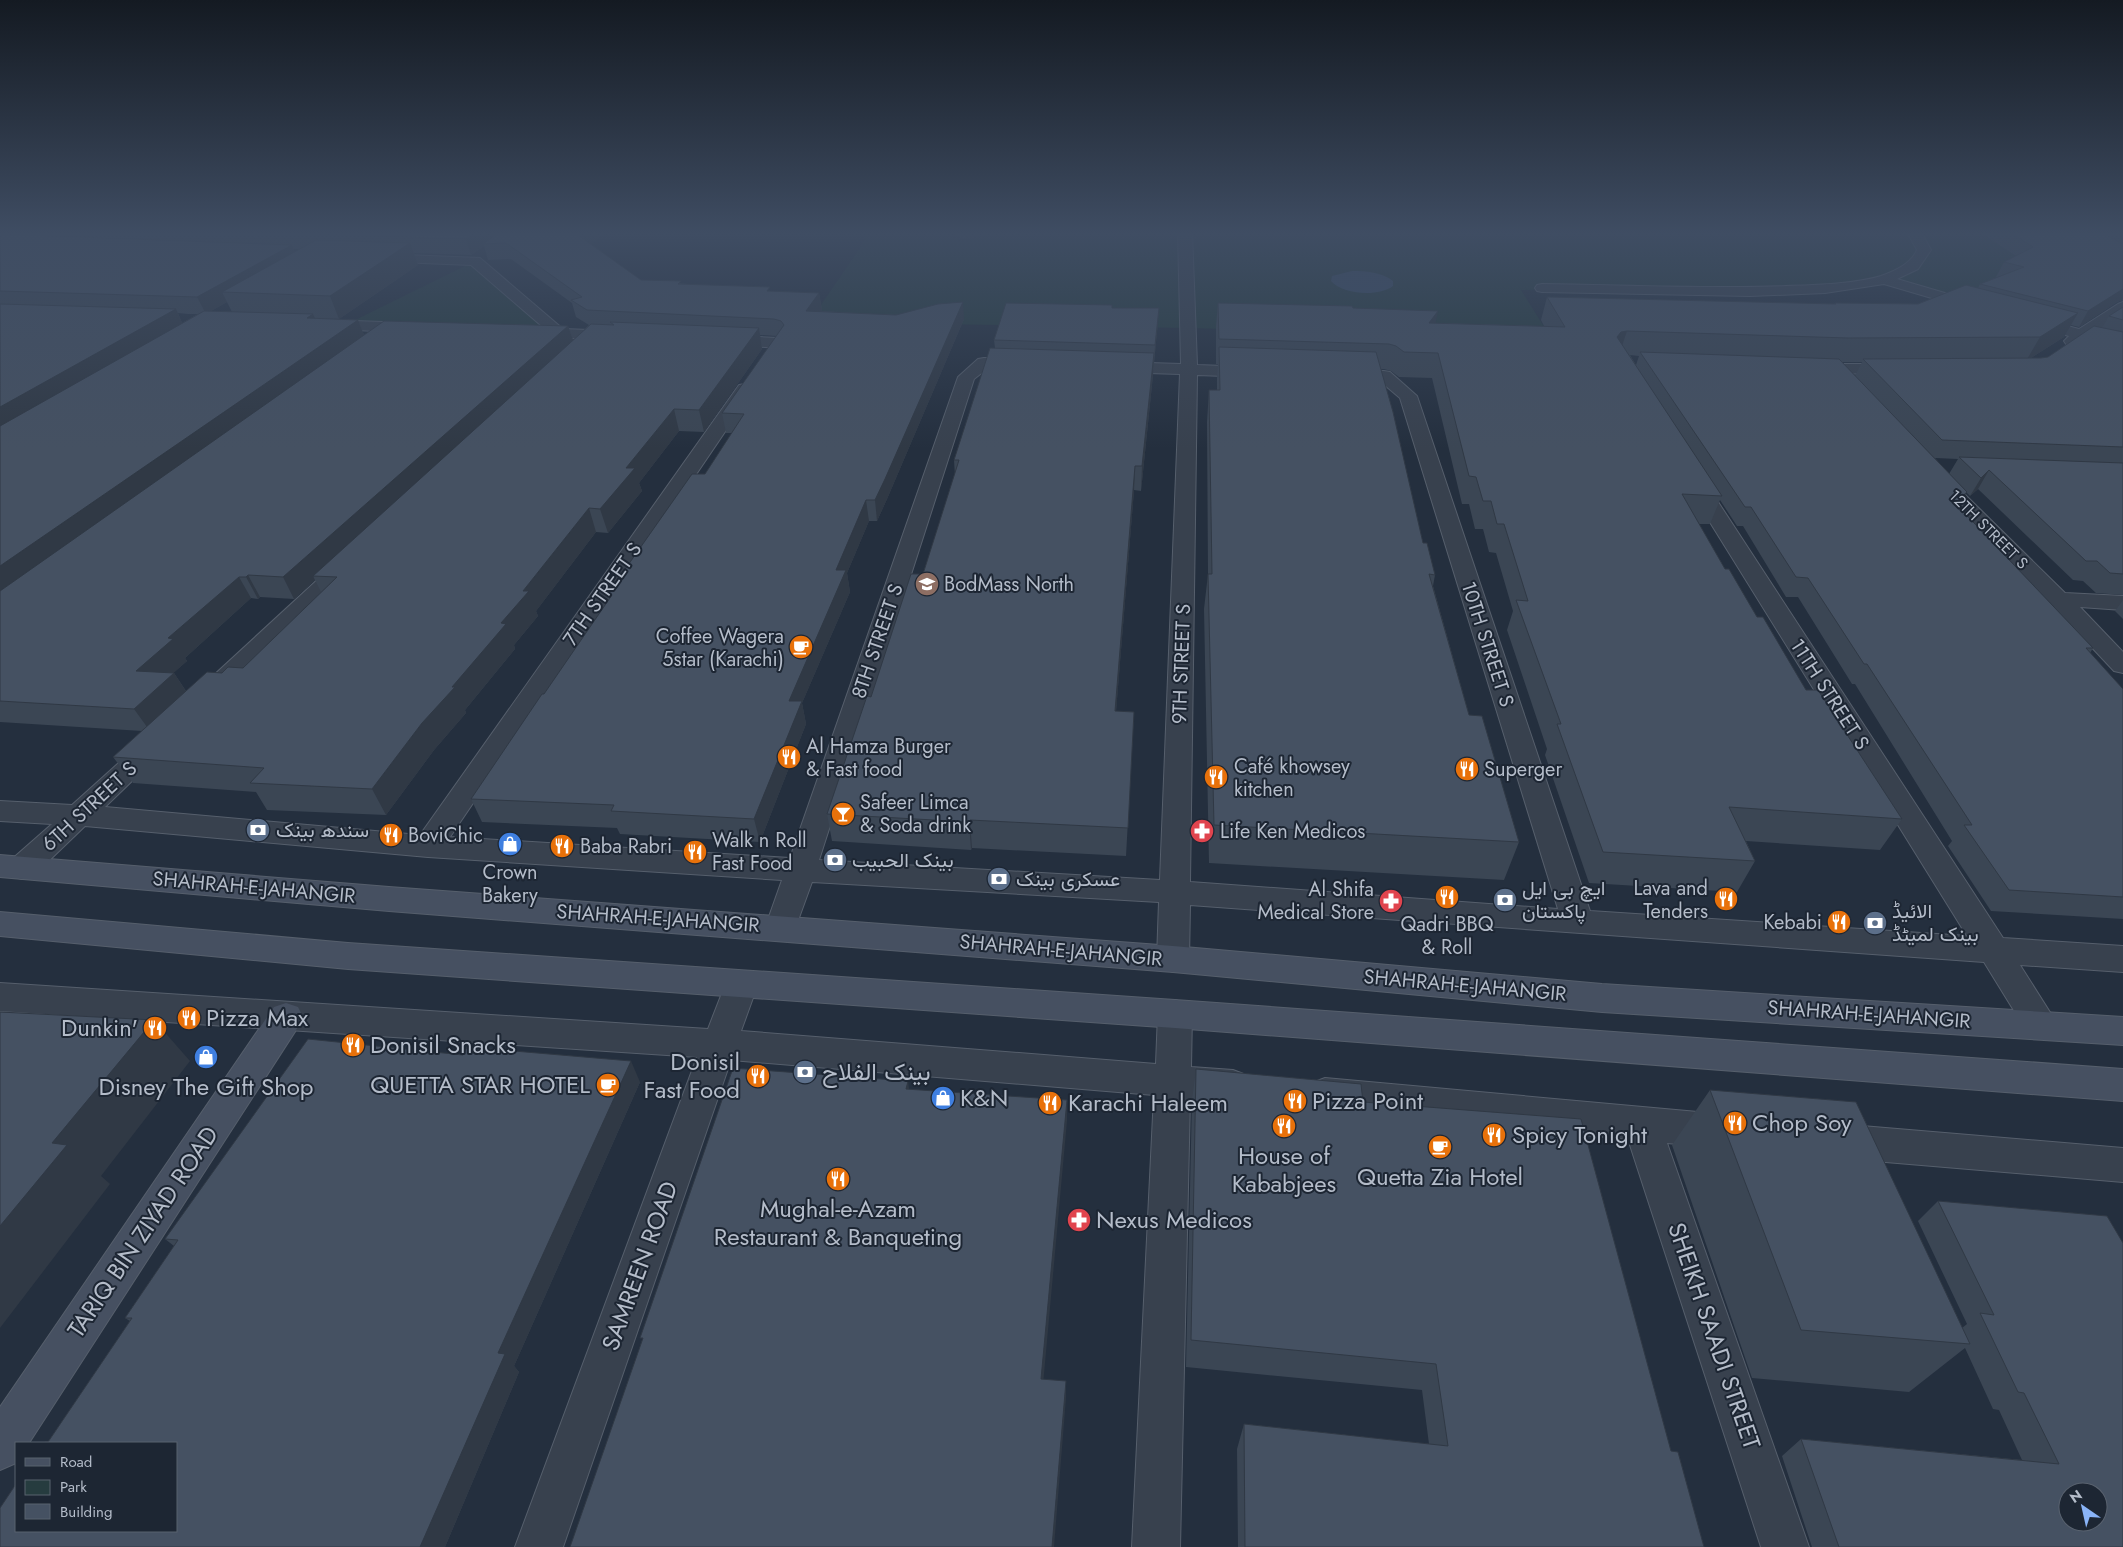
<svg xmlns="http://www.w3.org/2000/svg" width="2123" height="1547" font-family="Jost,Vazirmatn,sans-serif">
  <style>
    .green { fill: #263c3f }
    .water { fill: #394c67 }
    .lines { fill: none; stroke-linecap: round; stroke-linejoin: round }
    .street-casing { stroke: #565f6c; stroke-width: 2 }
    .secondary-casing { stroke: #565f6c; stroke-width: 2 }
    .street { fill: #38414e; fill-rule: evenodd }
    .secondary { fill: #465061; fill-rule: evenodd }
    .wall { fill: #3b4654; fill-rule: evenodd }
    .shaded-wall { fill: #303945 }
    .building { fill: #455162; stroke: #303945; fill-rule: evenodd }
    .labels { text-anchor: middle; stroke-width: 4; stroke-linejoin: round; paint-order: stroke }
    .far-street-label { font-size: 16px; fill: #b4bcc9; stroke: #1d2633 }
    .poi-label { font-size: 20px; fill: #b4bcc9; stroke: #1d2633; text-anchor: start }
    .street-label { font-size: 20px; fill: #b4bcc9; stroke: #1d2633 }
    .near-poi-label { font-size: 24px; fill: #b4bcc9; stroke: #1d2633; text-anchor: start }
    .near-street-label { font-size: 24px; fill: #b4bcc9; stroke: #1d2633 }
  </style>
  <rect width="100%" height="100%" fill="#242f3e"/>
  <!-- green -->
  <path class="green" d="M868,232H943L960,241L1004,232H1985L2029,261L1956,302L1893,283L1521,290L1551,338L1187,328L931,324L801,334L860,248Z
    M475,261L559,333L343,326Z"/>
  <!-- water -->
  <path class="water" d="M1352,271C1366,271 1382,272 1393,281V286C1379,297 1343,295 1331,281L1332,276Z"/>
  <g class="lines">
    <!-- street casing -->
    <g class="street-casing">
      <path id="street" d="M1178,232H1192L1197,365L1253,367L1259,368L1261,372L1259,376L1253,377L1197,375L1190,882L1558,909L1400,398L1380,381L1340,379L1338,375L1340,371L1346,370L1384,371L1390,372L1417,396L1590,911L1967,936L1685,482L1688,478L1695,476L1702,478L1705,482L2003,938L2123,946V972L2020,965L2058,1025L2053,1035L2041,1039L2029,1035L1984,962L1190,905L1189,959L1184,968L1173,972L1162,968L1157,959L1159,902L812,882L792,937L781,940L770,937L765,928L782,880L428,857L85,826L33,876L22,879L11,876L7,868L11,860L52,824L0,821V801L72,805L142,742L151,739L160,742L164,748L160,754L105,807L420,835L739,385L745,384L751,385L754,389L450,837L790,858L958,377L978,359L984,358L1021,359L1027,360L1029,364L1027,368H988L974,379L819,860L1160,880L1180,374L1117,372L1111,371L1109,367L1111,363L1117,362L1181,364Z
        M1907,232H1921L1931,250L1918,269L1897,279L1979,303L1982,306L1979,309H1969L1884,284L1825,293L1750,296L1542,292L1537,291L1535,288L1537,285L1542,284C1623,285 1705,289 1786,286C1814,285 1855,284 1881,276C1895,271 1911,264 1917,250Z
        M379,254L480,258L563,329L616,331L622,333L624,336L622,339L616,341L528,335L526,332L528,329L544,328L471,265L374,261L372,258L374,255Z
        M2123,302V314L2095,333L2123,340V350L2084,340L2078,344H2066L2064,341L2069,336L2028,325L2025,322L2028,319L2033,317L2079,329L2118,304Z
        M324,320L413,323L419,325L421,328L419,331L413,333L318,328L316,325L318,322Z
        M724,335L777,338L783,340L785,343L783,346L777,348L718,343L716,340L718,337Z
        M1813,364H1895L1901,365L1903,369L1901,373L1895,374L1807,373L1805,369L1807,365Z
        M1934,469L1941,471L2065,593L2123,596V610L2080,607L2123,652V673L2114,671L2051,604L1927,479L1924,475L1927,471Z
        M347,558L355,560L358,565L355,570L219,699L210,701L201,699L197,693L201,687L339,560Z
        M741,971L753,975L758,984L741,1031L1156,1064L1158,1014L1163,1004L1175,1000L1187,1004L1192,1014L1191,1067L1233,1070L1246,1075L1251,1086L1246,1097L1233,1102L1190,1098L1180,1547H1132L1154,1095L731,1060L563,1547H515L697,1057L0,1011V983L708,1029L729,975Z
        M1325,1078L1720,1114L1733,1119L1739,1131L1733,1143L1720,1148L1667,1143L1809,1547H1761L1628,1139L1325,1110L1312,1105L1307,1094L1312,1083Z
        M1838,1124L2123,1148V1182L1838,1158L1825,1153L1819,1141L1825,1129Z"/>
    </g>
    <!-- secondary casing -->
    <g class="secondary-casing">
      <path id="secondary" d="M0,855L389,887L1173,946L1602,984L2123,1017V1045L1602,1012L1173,972L389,911L0,877Z
        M0,912L348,943L1175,1000L2123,1069V1101L1175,1028L348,969L0,936Z
        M286,1003L298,1007L303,1017L298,1027L29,1443H16V1463L0,1470V1407L274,1007Z"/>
    </g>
    <!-- street -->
    <use href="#street" class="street"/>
    <!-- secondary -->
    <use href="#secondary" class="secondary"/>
  </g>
  <!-- wall -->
  <path class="wall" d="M0,232H606L590,244L641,280L771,291L819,293L822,310L820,311L964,319L887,499L877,521H869L847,573L850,592L802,703L806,724L760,842L620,834L617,828L482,822L471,799L609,600L607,595L705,474L732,433H726L722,413L777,336L760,335L762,349L704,432L679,431L639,483L642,491L608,533L596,532L536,611L538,616L514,645L515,649L465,710L466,713L434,750L386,815L267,810L256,792L133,783L113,757L142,731L0,722ZM484,246L488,260L511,259L572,303L576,317L589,325L573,340L568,326L364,335L358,320L315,318L339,319L418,265L414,253L471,255ZM293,249H299L295,252ZM227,302L232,312L211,311ZM178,313L188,314H198L182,323ZM315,580L321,592L243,668L222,673L186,691L174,673H173L187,661L185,658L251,598L258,599L260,597L294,599Z
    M951,232H1001L965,239Z
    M1980,232H2123V301L2122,300L2117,302L2079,327L2071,325L2064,337L2031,358H2041L2048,357L2102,328L2109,316L2123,307V595L2096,593L2083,581L2073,580L1978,489L1970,496L1966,492L1958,506L2093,648L2090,653L2123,689V919L1991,911L1948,846L1952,841L1855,684H1852L1798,597H1786L1743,526H1737L1720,500L1710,524H1699L1725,569L1806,690L1902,819L1880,850L1746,841L1755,861L1737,892L1589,883L1545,755L1547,749L1507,630L1513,611L1496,553L1489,552L1483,529H1475L1469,504H1462L1432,378L1399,377L1391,371L1384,369H1381L1423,543L1435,575L1433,586L1469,715L1519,842L1504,880L1209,863L1204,609L1208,574L1207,422L1209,390H1217V378L1218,364H1216V326L1218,303L1353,308L1435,323L1544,326L1541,320L1547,297L1834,304L1835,303L1918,304L1978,288L1980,284L1997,277H1996L2004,262L2016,256ZM1630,355L1639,356L1636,365ZM1842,362H1862L1855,376ZM1935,458L1958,459L1949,474Z
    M1112,308H1159L1153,375L1141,491L1134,490L1116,711L1134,712L1126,856L972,848L971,850L832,841L827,814L871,697L923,574L955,476L954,460L995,348L994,340Z
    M2123,600V619L2115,611Z
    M1196,1069L1363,1102L1671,1451L1704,1547H1238L1237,1449L1244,1424L1429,1444L1422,1390L1186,1367L1192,1100Z
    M640,1082L514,1366L519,1372L445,1547L48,1442L130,1321L125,1318L174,1246L165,1239Z
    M1710,1090L1962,1328L1967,1324L1918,1221L1938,1201L2123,1547H1812L1782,1456L1801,1439L2022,1460L1999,1410L1993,1409L1965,1348L1909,1392L1752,1378L1672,1145Z"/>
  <!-- shaded-wall -->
  <path class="shaded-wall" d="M476,232H503L483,244L484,246L471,255L466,239Z
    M582,232H606L582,251L578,235Z
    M964,232H1001L965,239Z
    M410,243L418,265L339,319L330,296Z
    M292,245L298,261L222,292L227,302L206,314L197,297Z
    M2123,289V299L2122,300L2117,302L2079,327L2088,311Z
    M819,293L822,310L809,328L806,311Z
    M963,302L964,319L887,499L877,521L875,500Z
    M1159,308L1158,324L1154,361L1155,345Z
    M176,309L184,327L0,433V407Z
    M1438,311L1433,335L1429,323Z
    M2078,313L2064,337L2026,361L2040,337Z
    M313,314L321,332L307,318Z
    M358,320L365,338L0,598V566Z
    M568,326L574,343L313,576L315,580L294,599L283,577Z
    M759,328L762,349L704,432L699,410Z
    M1627,331L1619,355L1617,337L1621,332Z
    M1154,353L1153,375L1141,491L1142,466Z
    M674,409L679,431L639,483L642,491L608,533L600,509L626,468Z
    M1135,466L1134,490L1114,738L1115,711Z
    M1989,470L1978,489L1970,496L1981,478Z
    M1967,492L1956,511L1955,503Z
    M866,500L869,521L847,573L850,592L802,703L806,724L760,842L754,819L789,701L836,570Z
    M589,508L596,532L536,611L538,616L514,645L515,649L465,710L466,713L434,750L386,815L372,789L422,723L452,687L501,623L523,591Z
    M248,575L260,597L258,599L246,577Z
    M239,577L251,598L185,658L187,661L151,693L136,671L168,638Z
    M174,673L189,696L150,731L134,709Z
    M970,820L972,848L971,850L969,822Z
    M154,1020L190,1061L101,1176L110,1184L0,1328V1226L52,1143Z
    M631,1061L640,1082L514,1366L519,1372L445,1547H420L498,1353Z
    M908,1081L911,1102L906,1089Z
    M1067,1100V1121L1042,1396L1041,1379Z
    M1066,1381V1398L1054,1547H1052Z"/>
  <!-- building -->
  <path class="building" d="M252,232H476L466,239Z
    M499,232H582L578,235L641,280L681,281L678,284L770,287L767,291L819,293L806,311L896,315L938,304L963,302L885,479L875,500H866L836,570H846L789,701H802L754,819L611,811L614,805L471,799L542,694H544L612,595H607L692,474H705L744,414L722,413L784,325L781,321L774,319L587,310L571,300L582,297L506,243L483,244Z
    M2010,232H2101L2123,244V289L2088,311L1980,284L2024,267L2004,262L2033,247Z
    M0,234L292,245L197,297L0,291Z
    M316,240L410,243L330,296L222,292Z
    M1966,285L2078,313L2040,337L1848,338L1627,331L1621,332L1617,337L1722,496L1682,494L1725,569H1729L1757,617H1763L1806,690H1818L1902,819L1729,807L1755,861L1603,852L1557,724H1561L1516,600L1528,601L1504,524H1497L1491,501H1483L1476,477L1469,476L1438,353L1404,352L1396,346L1389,344L1219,339L1218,303L1352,306L1353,308L1438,311L1429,323L1565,327L1547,297L1836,304L1835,303L1918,304Z
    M1006,303L1112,305V308H1159L1155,345L994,340Z
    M0,304L176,309L0,407Z
    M2123,307V320L2109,316Z
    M204,311L313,314L307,318L358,320L0,566V426Z
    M384,321L568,326L283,577L248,575L246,577H239L168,638L173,639L136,671L174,673L134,709L0,701V591Z
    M610,322L759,328L699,410L674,409L626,468H635L600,509L589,508L523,591H529L501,623L506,624L452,687H455L422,723L372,789L250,783L264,768L113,757L207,672L222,673L228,667L243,668L337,577L313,576L591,324L614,325Z
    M2094,326L2123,332V447L1942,440L1863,359L2041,358L2048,357Z
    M1219,347L1376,352L1393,412L1423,543H1427L1435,575L1429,574L1469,715L1482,716L1519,842L1214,825L1208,574H1212L1209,390H1220Z
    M990,348L1154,353L1142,466H1135L1115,711L1134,712L1128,828L970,820L969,822L827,814L867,696L871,697L911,574H923L959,460H954Z
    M1640,352L1839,359L1967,492L1955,503L2093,648H2086L2123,689V897L2009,890L1964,825H1972L1867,664H1864L1808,578L1796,577L1751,507H1745Z
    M1959,457L2123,463V574L2110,573L2097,561H2086L1989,470L1981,478Z
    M0,1012L154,1020L52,1143L67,1145L0,1226Z
    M308,1039L463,1055L467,1047L631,1061L498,1353L505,1354L420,1547H0V1508L16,1484V1531H176V1443H44L45,1442H48L132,1318H125L178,1240L165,1239Z
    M733,1068L908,1081L906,1089L1067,1100L1041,1379L1066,1381L1052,1547H570L643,1338H640Z
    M1196,1069L1361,1084L1363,1102L1581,1119L1671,1451L1678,1452L1704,1547H1245L1244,1424L1448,1446L1436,1364L1191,1340Z
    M1710,1090L1856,1102L1970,1344L1801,1330Z
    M1938,1201L2107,1216L2123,1243V1547H1839L1801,1439L2059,1464L2024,1393L2018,1392L1980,1313L1994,1315ZM2068,1492H2098V1522H2068Z"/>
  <!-- sky -->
  <linearGradient id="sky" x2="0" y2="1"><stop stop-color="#141a22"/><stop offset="0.52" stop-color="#3f4d63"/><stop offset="1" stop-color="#3f4d63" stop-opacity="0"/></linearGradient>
  <rect width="2123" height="449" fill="url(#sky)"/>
  <!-- icons -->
  <defs>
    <g id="school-disc" transform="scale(1.25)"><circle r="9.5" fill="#8d6e63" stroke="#1d2633"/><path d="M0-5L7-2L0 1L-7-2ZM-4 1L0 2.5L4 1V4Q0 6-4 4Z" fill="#fff"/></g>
    <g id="cafe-disc" transform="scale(1.25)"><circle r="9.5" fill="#e8710a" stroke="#1d2633"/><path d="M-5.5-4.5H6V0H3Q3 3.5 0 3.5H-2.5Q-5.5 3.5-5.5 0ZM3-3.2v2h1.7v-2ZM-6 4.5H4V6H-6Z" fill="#fff"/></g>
    <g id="restaurant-disc" transform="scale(1.25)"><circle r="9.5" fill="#e8710a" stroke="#1d2633"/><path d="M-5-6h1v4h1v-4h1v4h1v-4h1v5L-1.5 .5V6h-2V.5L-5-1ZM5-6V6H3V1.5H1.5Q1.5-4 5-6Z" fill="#fff"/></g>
    <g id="bar-disc" transform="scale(1.25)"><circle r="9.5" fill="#e8710a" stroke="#1d2633"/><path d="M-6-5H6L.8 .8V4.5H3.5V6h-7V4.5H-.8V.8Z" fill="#fff"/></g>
    <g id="bank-disc" transform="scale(1.25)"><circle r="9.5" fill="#5c6f8a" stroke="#1d2633"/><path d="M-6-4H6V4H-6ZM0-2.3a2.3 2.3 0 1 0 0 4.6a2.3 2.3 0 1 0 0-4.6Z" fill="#fff"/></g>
    <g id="pharmacy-disc" transform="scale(1.25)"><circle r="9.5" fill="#e0444e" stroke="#1d2633"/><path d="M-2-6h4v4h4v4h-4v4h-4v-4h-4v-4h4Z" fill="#fff"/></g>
    <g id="shop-disc" transform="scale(1.25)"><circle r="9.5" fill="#3f7fe0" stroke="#1d2633"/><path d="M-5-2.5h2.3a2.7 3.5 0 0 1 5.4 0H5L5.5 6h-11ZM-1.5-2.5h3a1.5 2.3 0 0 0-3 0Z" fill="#fff"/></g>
  </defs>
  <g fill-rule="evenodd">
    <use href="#school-disc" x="927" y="584"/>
    <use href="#cafe-disc" x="801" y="647"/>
    <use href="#restaurant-disc" x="789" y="757"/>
    <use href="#restaurant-disc" x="1467" y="769"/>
    <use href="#restaurant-disc" x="1216" y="777"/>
    <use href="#bar-disc" x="843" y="814"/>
    <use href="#bank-disc" x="258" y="830"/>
    <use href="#pharmacy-disc" x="1202" y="831"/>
    <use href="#restaurant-disc" x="391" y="835"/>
    <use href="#shop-disc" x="510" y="844"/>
    <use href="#restaurant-disc" x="562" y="846"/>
    <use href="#restaurant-disc" x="695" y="852"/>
    <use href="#bank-disc" x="835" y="860"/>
    <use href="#bank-disc" x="999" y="879"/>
    <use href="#restaurant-disc" x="1447" y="897"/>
    <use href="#restaurant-disc" x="1726" y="899"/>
    <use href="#bank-disc" x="1505" y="900"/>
    <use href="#pharmacy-disc" x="1391" y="901"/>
    <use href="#restaurant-disc" x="1839" y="922"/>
    <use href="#bank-disc" x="1875" y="923"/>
    <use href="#restaurant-disc" x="189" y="1018"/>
    <use href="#restaurant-disc" x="155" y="1028"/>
    <use href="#restaurant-disc" x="353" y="1045"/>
    <use href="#shop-disc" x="206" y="1057"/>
    <use href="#bank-disc" x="805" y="1072"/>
    <use href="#restaurant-disc" x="758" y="1076"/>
    <use href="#cafe-disc" x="608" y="1085"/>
    <use href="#shop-disc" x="943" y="1098"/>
    <use href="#restaurant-disc" x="1295" y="1101"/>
    <use href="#restaurant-disc" x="1050" y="1103"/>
    <use href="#restaurant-disc" x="1735" y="1123"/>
    <use href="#restaurant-disc" x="1284" y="1126"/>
    <use href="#restaurant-disc" x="1494" y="1135"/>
    <use href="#cafe-disc" x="1440" y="1147"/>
    <use href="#restaurant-disc" x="838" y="1179"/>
    <use href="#pharmacy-disc" x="1079" y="1220"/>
  </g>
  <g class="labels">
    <!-- far-street labels -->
    <g class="far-street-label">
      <text transform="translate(1989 529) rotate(45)" y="6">12TH STREET S</text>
    </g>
    <!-- poi labels -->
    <g class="poi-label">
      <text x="944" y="591">BodMass North</text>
      <text x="784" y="643" text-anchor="end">Coffee Wagera<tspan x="784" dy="23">5star (Karachi)</tspan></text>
      <text x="806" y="753">Al Hamza Burger<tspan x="806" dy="23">&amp; Fast food</tspan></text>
      <text x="1234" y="773">Café khowsey<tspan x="1234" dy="23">kitchen</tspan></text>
      <text x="1484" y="776">Superger</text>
      <text x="860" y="809">Safeer Limca<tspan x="860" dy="23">&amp; Soda drink</tspan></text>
      <text x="276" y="837">سندھ بینک</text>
      <text x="1220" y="838">Life Ken Medicos</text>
      <text x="408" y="842">BoviChic</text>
      <text x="712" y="847">Walk n Roll<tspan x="712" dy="23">Fast Food</tspan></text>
      <text x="580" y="853">Baba Rabri</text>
      <text x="852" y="867">بينک الحبيب</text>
      <text x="510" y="879" text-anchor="middle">Crown<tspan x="510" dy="23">Bakery</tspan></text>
      <text x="1016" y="886">عسکری بینک</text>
      <text x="1522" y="895">ایچ بی ایل<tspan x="1522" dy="23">پاکستان</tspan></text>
      <text x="1708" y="895" text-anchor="end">Lava and<tspan x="1708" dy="23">Tenders</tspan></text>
      <text x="1374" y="896" text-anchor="end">Al Shifa<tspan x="1374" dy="23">Medical Store</tspan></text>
      <text x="1892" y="918">الائیڈ<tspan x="1892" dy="23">بینک لمیٹڈ</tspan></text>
      <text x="1822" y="929" text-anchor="end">Kebabi</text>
      <text x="1447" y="931" text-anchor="middle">Qadri BBQ<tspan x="1447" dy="23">&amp; Roll</tspan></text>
    </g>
    <!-- street labels -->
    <g class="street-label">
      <text transform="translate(602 594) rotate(-55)" y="7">7TH STREET S</text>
      <text transform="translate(877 641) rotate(-71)" y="7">8TH STREET S</text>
      <text transform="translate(1488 644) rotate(72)" y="7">10TH STREET S</text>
      <text transform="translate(1181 664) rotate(-88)" y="7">9TH STREET S</text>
      <text transform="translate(1830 694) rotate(57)" y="7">11TH STREET S</text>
      <text transform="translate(89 806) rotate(-43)" y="7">6TH STREET S</text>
      <text transform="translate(254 887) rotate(5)" y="7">SHAHRAH-E-JAHANGIR</text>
      <text transform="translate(658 918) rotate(4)" y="7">SHAHRAH-E-JAHANGIR</text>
      <text transform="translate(1061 950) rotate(5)" y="7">SHAHRAH-E-JAHANGIR</text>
      <text transform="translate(1465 985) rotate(5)" y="7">SHAHRAH-E-JAHANGIR</text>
      <text transform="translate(1869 1014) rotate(4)" y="7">SHAHRAH-E-JAHANGIR</text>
    </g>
    <!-- near-poi labels -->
    <g class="near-poi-label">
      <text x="206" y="1026">Pizza Max</text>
      <text x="138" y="1036" text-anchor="end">Dunkin'</text>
      <text x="370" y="1053">Donisil Snacks</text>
      <text x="740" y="1070" text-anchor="end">Donisil<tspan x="740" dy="28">Fast Food</tspan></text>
      <text x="822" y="1080">بینک الفلاح</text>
      <text x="590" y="1093" text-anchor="end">QUETTA STAR HOTEL</text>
      <text x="206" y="1095" text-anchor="middle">Disney The Gift Shop</text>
      <text x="960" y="1106">K&amp;N</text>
      <text x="1312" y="1109">Pizza Point</text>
      <text x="1068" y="1111">Karachi Haleem</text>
      <text x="1752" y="1131">Chop Soy</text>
      <text x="1512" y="1143">Spicy Tonight</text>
      <text x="1284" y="1164" text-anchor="middle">House of<tspan x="1284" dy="28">Kababjees</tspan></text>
      <text x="1440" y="1185" text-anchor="middle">Quetta Zia Hotel</text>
      <text x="838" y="1217" text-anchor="middle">Mughal-e-Azam<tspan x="838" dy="28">Restaurant &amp; Banqueting</tspan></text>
      <text x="1096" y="1228">Nexus Medicos</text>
    </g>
    <!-- near-street labels -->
    <g class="near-street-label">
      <text transform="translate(143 1232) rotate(-56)" y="8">TARIQ BIN ZIYAD ROAD</text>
      <text transform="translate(640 1266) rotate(-70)" y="8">SAMREEN ROAD</text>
      <text transform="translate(1714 1336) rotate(71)" y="8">SHEIKH SAADI STREET</text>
    </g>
  </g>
  <!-- legend -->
  <rect x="15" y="1442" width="162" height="90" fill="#1d2633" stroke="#59626f"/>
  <rect x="25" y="1458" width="25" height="8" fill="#465061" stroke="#59626f"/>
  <text x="60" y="1467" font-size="15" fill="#b4bcc9">Road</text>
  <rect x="25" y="1480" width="25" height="15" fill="#263c3f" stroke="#59626f"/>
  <text x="60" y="1492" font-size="15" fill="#b4bcc9">Park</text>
  <rect x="25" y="1504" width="25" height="15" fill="#455162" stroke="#59626f"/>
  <text x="60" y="1517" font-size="15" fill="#b4bcc9">Building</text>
  <!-- north arrow -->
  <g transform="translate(2083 1507) rotate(326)"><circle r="24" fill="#1d2633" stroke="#59626f"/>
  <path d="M0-4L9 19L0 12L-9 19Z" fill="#8ab4f8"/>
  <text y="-8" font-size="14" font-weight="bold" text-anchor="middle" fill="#b4bcc9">N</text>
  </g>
</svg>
